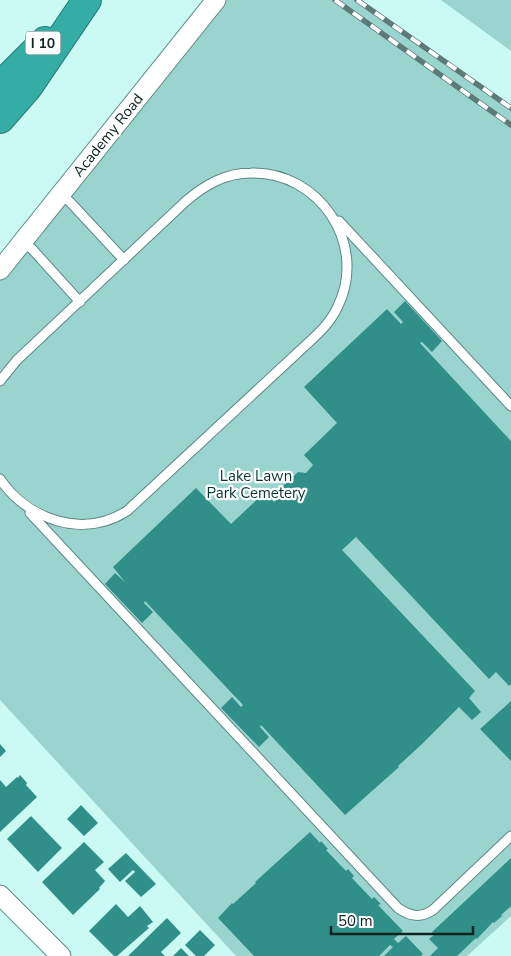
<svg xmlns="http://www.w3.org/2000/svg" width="511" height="956" font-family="'Nunito Sans',sans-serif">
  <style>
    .green { fill: #9ad4ce }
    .building { fill: #309089 }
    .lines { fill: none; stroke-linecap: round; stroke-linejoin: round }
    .lane-casing { stroke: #5d8884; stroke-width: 11 }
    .street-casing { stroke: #5d8884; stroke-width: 21 }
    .highway-casing { stroke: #277c76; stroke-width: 30 }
    .lane { stroke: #fff; stroke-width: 9 }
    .street { stroke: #fff; stroke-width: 19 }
    .highway { stroke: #34ada4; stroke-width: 28 }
    .rail-casing { stroke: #5c7b78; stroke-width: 5.5 }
    .rail { stroke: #fff; stroke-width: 4; stroke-dasharray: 11; stroke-linecap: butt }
    .labels { text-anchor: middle; stroke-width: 4.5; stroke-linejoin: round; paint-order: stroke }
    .shield { fill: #fff; stroke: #576463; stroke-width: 1 }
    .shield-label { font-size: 14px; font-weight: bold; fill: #0f2220 }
    .street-label { font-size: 15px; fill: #0f2220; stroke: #fff }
    .park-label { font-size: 15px; fill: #083633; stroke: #fff }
  </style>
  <rect width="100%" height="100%" fill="#cbfaf5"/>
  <!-- green -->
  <path class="green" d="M216,0H357L511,108V916L467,956H236L0,700V270Z
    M441,0H511V51Z"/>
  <!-- building -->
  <path class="building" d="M405,301L442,341L432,352L422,342L420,343L511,441V684L509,686L496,672L489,679L356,537L342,550L475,691L469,698L481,712L472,720L459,707L421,745L398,766L399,767L345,815L261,725L260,727L269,737L259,747L221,708L232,697L241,707L243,705L145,601L144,603L153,612L142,623L105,584L115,573L125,582L113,567L196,488L231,524L265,492L274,502L281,495L280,493L283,490L280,489L298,472L306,473L313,465L304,455L337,423L304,387L387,309L401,324L403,322L394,312Z
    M511,701V761L480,729Z
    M0,744L6,751L0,757Z
    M20,775L27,783L26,785L37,797L0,832V780L6,787L17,777L18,778Z
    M81,805L98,823L84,836L67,819Z
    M31,816L62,848L38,872L7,839Z
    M310,832L320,843L321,841L328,849L326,850L346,871L348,869L354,876L352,878L372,899L374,897L381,904L378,905L403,931L394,939L398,943L406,936L423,954L421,956H384L393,947L390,945L379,956H254L218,918L232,903L233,904L256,883L255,882Z
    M84,842L104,862L95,870L105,881L99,888L100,889L73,915L42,882Z
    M126,853L156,884L141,897L125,881L135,872L133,870L120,882L108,869Z
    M511,858V908L510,907L501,915L502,916L494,923L493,922L477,939L476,938L457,956H430L438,948L429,939L434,935L432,932Z
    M116,904L128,917L140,906L153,922L147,926L149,928L117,956H114L89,931Z
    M167,918L181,933L161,952L165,956H128Z
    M200,930L215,945L204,956H196L185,945Z
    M181,948L189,956H173Z"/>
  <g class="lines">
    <!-- lane casing -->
    <g class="lane-casing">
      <path id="lane" d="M61,194L70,202L124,260
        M339,221L511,406
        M22,242L32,249L80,302
        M0,381L17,360L186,201C205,185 225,173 251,173C319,171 368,244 338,306C331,322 319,333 307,344L127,511C83,539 28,520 0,479
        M30,513L398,908C411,917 421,918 433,910L511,836"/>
    </g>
    <!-- street casing -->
    <g class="street-casing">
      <path id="street" d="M0,270L216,0
        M0,895L61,956"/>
    </g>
    <!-- highway casing -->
    <g class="highway-casing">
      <path id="highway" d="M0,86L45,41
        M0,119L28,87L87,0"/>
    </g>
    <!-- lane -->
    <use href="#lane" class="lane"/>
    <!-- street -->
    <use href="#street" class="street"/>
    <!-- highway -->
    <use href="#highway" class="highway"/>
    <!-- rail casing -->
    <g class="rail-casing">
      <path id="rail" d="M335,0L511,125
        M357,0L511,108"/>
    </g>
    <!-- rail -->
    <use href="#rail" class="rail"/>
  </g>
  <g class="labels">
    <!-- shield labels -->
    <rect class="shield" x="25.5" y="31.5" width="35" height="23" rx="4"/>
    <g class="shield-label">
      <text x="43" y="48">I 10</text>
    </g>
    <!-- street labels -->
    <g class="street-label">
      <text transform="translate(108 135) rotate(-51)" y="5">Academy Road</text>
    </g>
    <!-- park labels -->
    <g class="park-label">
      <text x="256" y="481">Lake Lawn<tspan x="256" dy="17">Park Cemetery</tspan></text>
    </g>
  </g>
  <!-- scale -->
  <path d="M331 926v8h142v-8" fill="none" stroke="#0f2220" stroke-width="2.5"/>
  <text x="338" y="926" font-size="15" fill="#0f2220" stroke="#ffffff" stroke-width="4" paint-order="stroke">50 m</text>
</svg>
